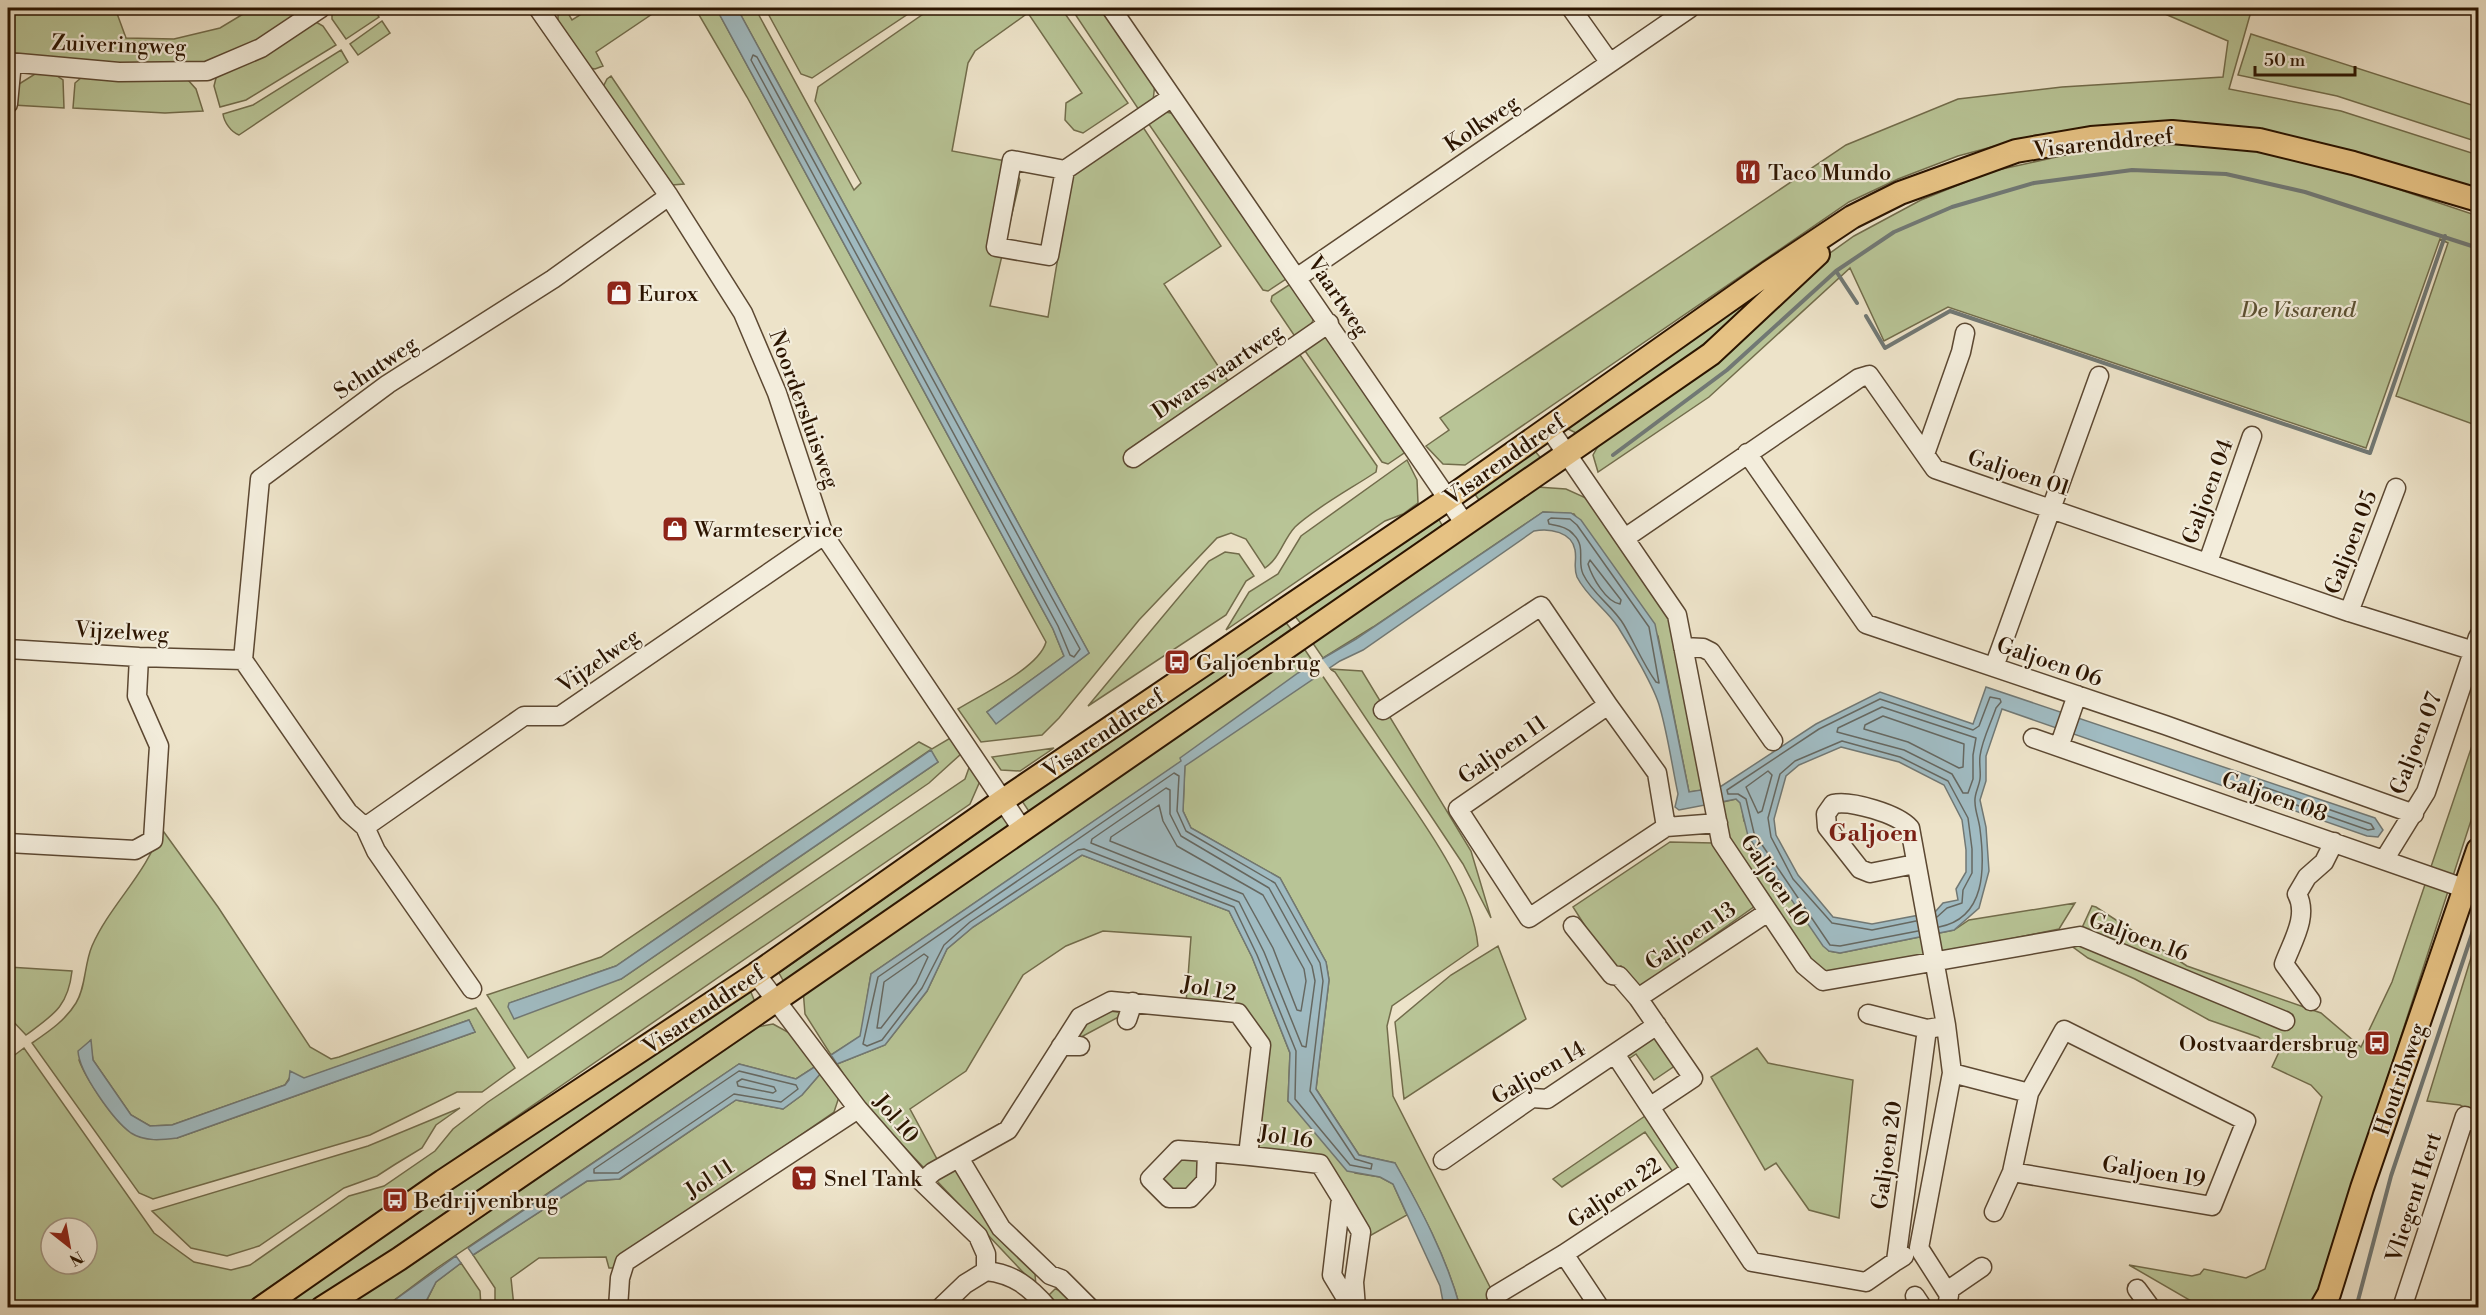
<svg xmlns="http://www.w3.org/2000/svg" width="2486" height="1315" font-family="'Libre Bodoni',serif">
  <style>
    .green { fill: #b8c496; stroke: #726c4b; stroke-width: 1.5; fill-rule: evenodd }
    .water { fill: #a0bbc2; stroke: #717874; stroke-width: 1.5; fill-rule: evenodd }
    .pier { fill: #ede3c9 }
    .lines { fill: none; stroke-linecap: round; stroke-linejoin: round }
    .shore { stroke: #666861; stroke-width: 1.5 }
    .stream { stroke: #717874; stroke-width: 4 }
    .minor-casing { stroke: #5c4832; stroke-width: 21 }
    .major-casing { stroke: #2b1400; stroke-width: 26 }
    .minor { stroke: #f3eddc; stroke-width: 18 }
    .major { stroke: #e6c284; stroke-width: 22 }
    .labels { text-anchor: middle; stroke-width: 4.5; stroke-linejoin: round; paint-order: stroke }
    .street-label { font-size: 22px; fill: #2b1400; stroke: #f3eddc }
    .poi-label { font-size: 22px; fill: #2b1400; stroke: #f3eddc; text-anchor: start }
    .park-label { font-size: 22px; font-style: italic; fill: #5c5234; stroke: #f3eddc }
    .neighbourhood-label { font-size: 24px; font-weight: bold; fill: #7a1f14; stroke: #f3eddc }
  </style>
  <rect width="100%" height="100%" fill="#ede3c9"/>
  <filter id="stains"><feTurbulence type="fractalNoise" baseFrequency=".00333" numOctaves="4"/><feColorMatrix values="0 0 0 0 .2 0 0 0 0 .09 0 0 0 0 .02 0 0 0 .5 -.17"/></filter>
  <radialGradient id="worn" r=".72"><stop offset=".6" stop-color="#630" stop-opacity="0"/><stop offset="1" stop-color="#630" stop-opacity=".3"/></radialGradient>
  <!-- green -->
  <path class="green" d="M8,8H115L126,38L174,39L220,28L253,8H308C285,24 261,44 235,54C169,78 77,62 8,58Z
    M332,8H373L379,17L346,39L332,19Z
    M562,8H565L572,20L591,8H661L596,52L603,66L595,69L590,68L558,22V13Z
    M695,8H716L1053,629L1064,656L987,712L996,723L1089,653L737,8H755L854,190L861,183L815,101L818,87L932,8H1061L1128,103L1083,133L1074,130L1065,120L1066,103L1082,93L1028,13L975,51L968,63L952,151L1011,162L1020,180L990,306L1048,317L1072,173L1141,124L1221,246L1164,284L1228,381L1126,451L1134,464L1298,352L1377,466L1376,472C1352,488 1315,508 1295,527C1283,540 1280,558 1265,568L1246,539L1231,533L1217,538L1139,620L1059,718L1042,735L981,742L958,709C982,694 1039,668 1046,642L747,97Z
    M765,8H917L812,78L801,74Z
    M1071,8H1101L1155,83L1153,101L1139,110Z
    M2151,8H2252L2229,89L2341,111L2478,155V192L2317,142L2237,126L2137,123L2060,135H2036L1958,156L1898,179L1849,202L1465,465L1443,464L1426,446L1449,430L1440,418L1846,145L1958,99L2062,87L2223,77L2228,41Z
    M382,21L390,33L358,55L350,44Z
    M316,22L323,26L336,45L246,100L220,107L214,86L217,74Z
    M2251,34L2478,107V142L2337,96L2238,75Z
    M341,50L348,62L239,135C231,132 224,122 223,114L253,105Z
    M35,74H54L63,80L64,108L13,105L19,84Z
    M611,76L684,184L672,185L603,87L607,79Z
    M82,77L188,80L196,89L203,111L165,113L73,108L75,83Z
    M1160,111L1176,114L1289,277L1268,291L1263,290L1146,120Z
    M2194,144L2273,153L2365,178L2478,216V426L2396,396L2448,243L2440,239L2366,448L1948,307L1884,341L1850,268L1709,397L1598,472L1593,455L1601,441L1809,268L1854,236L1921,200L1993,171L2070,154L2134,145Z
    M1781,272C1723,335 1656,382 1586,430L1576,433L1568,429L1571,420Z
    M1292,283L1315,315L1310,328L1296,338L1271,301L1272,296Z
    M1318,338H1330L1407,451L1388,464L1382,462L1303,348Z
    M1535,451L1544,462L1482,504L1474,493Z
    M1407,460L1417,480L1418,503L1403,514L1385,521L1226,630L1249,592L1278,574L1301,536Z
    M1537,487L1566,489L1586,498L1671,619L1704,790L1689,792L1658,636L1574,514L1543,512L1373,627L1323,658L1312,642Z
    M1438,518L1442,525L1302,625L1294,615Z
    M1225,552L1239,554L1254,576L1246,581L1226,615L1088,706L1209,561Z
    M1284,620L1291,629L1030,813L1022,801Z
    M1303,647C1330,687 1358,728 1386,768C1420,818 1472,885 1478,946L1392,1006L1387,1026L1393,1096L1493,1293L1495,1307H1460C1446,1256 1421,1210 1395,1163L1359,1155L1316,1089L1329,980L1326,962L1280,878L1191,828L1183,811L1185,759L871,974L861,1036L831,1055L805,1014L803,989Z
    M1330,669L1362,671L1471,851L1491,918L1463,864L1335,672Z
    M2478,728V799L2313,1307H2186L2193,1302L2129,1265L2192,1276L2200,1274L2204,1269L2246,1278L2265,1269L2322,1097L2311,1085L2272,1067L2279,1052L2258,1037L2209,1020L2135,979L2088,958L2066,942L2075,943L2092,906L2096,907L2187,966L2321,1013L2361,1047L2392,982Z
    M952,737L962,753L929,783L528,1058L487,995L601,957L919,742L932,749ZM930,750L938,762L621,979L510,1003L616,966Z
    M1054,748L1020,771L1001,770L992,757Z
    M970,765L980,781L970,804L465,1152L426,1184L374,1215L241,1307H8V1060L24,1048L154,1233L194,1262L231,1270L250,1265L349,1196L384,1186L435,1151L453,1129L488,1102L965,779ZM51,1228H87V1264H51Z
    M1736,799L1741,803L1744,821L1829,951L1840,953L1954,930L1969,920L2075,903L2059,929L1833,975L1814,965L1729,838L1723,802Z
    M1003,815L1011,826L785,984L779,973Z
    M161,828L218,907L310,1047L331,1059L339,1057L476,1008L515,1068L482,1092H457L370,1135L153,1199L139,1193L32,1043C48,1032 65,1021 76,1003C86,987 84,965 92,946C111,903 148,873 161,828ZM469,1020L475,1032L177,1138C165,1136 141,1138 131,1132C115,1123 85,1077 79,1060L90,1041L93,1060L131,1115L150,1126L172,1125L285,1085L290,1077L303,1079Z
    M1670,842L1713,843L1755,906L1637,990L1621,966L1613,970L1573,907Z
    M1082,855L1229,911L1252,957L1290,1053L1288,1101L1355,1173L1380,1177L1393,1184L1407,1215L1366,1238L1318,1158L1259,1152L1264,1045L1242,1008L1186,1003L1191,937L1103,931L1066,946L1023,975L966,1071L910,1109L938,1161L924,1168L859,1099L837,1064L885,1045L927,991L947,949L973,927Z
    M2478,935V1116L2460,1105L2427,1101Z
    M1498,946L1526,1019L1404,1099L1395,1022L1451,975Z
    M8,967L72,971C68,1007 53,1015 26,1035L8,1016Z
    M750,990L755,1002L308,1307L279,1308L706,1016Z
    M1109,1011L1126,1013L1068,1044L1088,1022Z
    M773,1024L795,1036L816,1066L796,1079L739,1064L437,1268L385,1307L338,1308L746,1029Z
    M1659,1035L1679,1063L1654,1080L1636,1054L1627,1060L1625,1058Z
    M1757,1048L1768,1063L1853,1080L1839,1218L1809,1210L1776,1163L1765,1170L1711,1077Z
    M821,1073L839,1097L834,1112L616,1262L615,1268H609L606,1257L539,1258L511,1278L514,1307H495V1288L473,1255L587,1181L620,1179L736,1100L783,1109L802,1095Z
    M460,1108L436,1125L422,1148L394,1165L377,1176L344,1188L259,1246L227,1256L191,1248L152,1211L368,1146Z
    M1648,1114L1682,1165L1673,1172L1645,1132L1562,1187L1553,1179Z
    M1176,1155L1201,1158L1200,1181L1190,1191H1166L1155,1175Z
    M957,1168L1004,1244L1035,1274L1036,1286L936,1180Z
    M461,1263L480,1291L481,1307L423,1308L436,1282Z
    M1055,1289L1059,1290L1076,1307H1058L1047,1297Z"/>
  <!-- water -->
  <path class="water" d="M716,8H737L1089,653L996,724L987,712L1064,656L1053,629Z
    M1543,512L1571,513L1581,520L1655,624L1689,792L1720,787L1816,724L1880,692L1973,724L1986,687L2375,818L2383,830L2378,837L2367,836L2002,709L1986,756V781L1980,800L1986,827L1989,871L1979,908L1954,930L1840,953L1829,951L1823,946L1748,836L1740,803L1736,799L1679,810L1675,807L1678,794C1672,766 1668,736 1660,708C1655,688 1630,646 1618,627C1606,609 1587,597 1577,577C1573,567 1577,560 1575,550C1572,532 1550,528 1534,531L1363,650L1340,661L1185,766L1183,811L1191,828L1280,878L1326,962L1329,980L1316,1089L1359,1155L1395,1163C1421,1209 1446,1256 1460,1307H1444L1440,1286L1393,1184L1380,1177L1347,1171L1288,1101L1290,1053L1252,957L1229,911L1082,855L973,927L947,949L927,991L885,1045L837,1064L831,1055L860,1036L871,974L1181,761L1180,758L1298,673L1356,639ZM1841,747L1899,762L1944,785L1962,820L1966,850V872L1956,889L1958,900L1943,903L1935,912L1872,924L1833,917L1798,875L1776,835L1774,819L1786,776L1799,765Z
    M931,750L938,762L621,979L514,1019L508,1007L509,1003L616,966Z
    M469,1020L475,1032L177,1138C162,1140 145,1142 131,1133C113,1120 79,1072 78,1051L91,1040L93,1060L131,1115L150,1126L172,1125L285,1085L289,1080L290,1071L304,1078Z
    M739,1064L796,1079L816,1066L821,1073L802,1095L783,1109L736,1100L619,1179L587,1181L473,1255L468,1248Z
    M456,1256L461,1263L436,1282L423,1307H385Z"/>
  <!-- pier -->
  <path class="pier" d="M1320,656L1331,671L1321,678L1310,662Z"/>
  <g class="lines">
    <!-- shore -->
    <path class="shore" d="M753,55L757,57L1080,649L1074,657L1070,655L1058,626L751,60Z
      M1551,518L1570,519L1577,525L1649,627L1659,683L1656,682C1643,664 1635,644 1624,625C1613,606 1593,595 1583,574C1577,561 1586,547 1574,535C1568,527 1558,526 1549,524L1548,520Z
      M1590,560L1621,600L1620,604C1606,602 1592,577 1588,564Z
      M1882,707L1976,738L1973,755V779L1968,793H1963L1952,774L1904,750L1837,732L1838,728Z
      M1883,716L1964,744L1963,767L1959,768L1908,742L1864,729L1865,725Z
      M1768,771L1772,775L1762,811L1758,813L1746,787Z
      M1174,773L1179,776L1177,811L1186,831L1275,883L1320,963L1323,981L1310,1091L1355,1159L1372,1164L1371,1169L1350,1165L1295,1099L1296,1051L1257,955L1234,907L1084,849L1078,850L970,922L944,945L922,988L882,1040L867,1046L863,1044L878,977Z
      M2264,787L2371,824L2374,829L2368,830L2262,793L2260,789Z
      M1166,788L1170,790V814L1181,836L1269,888L1312,966L1315,981L1306,1047L1302,1046L1264,952L1239,902L1091,843L1092,839Z
      M1159,805L1163,821L1177,846L1263,895L1304,969L1306,981L1301,1011L1297,1010L1273,948L1243,894L1110,841L1111,837Z
      M1916,921L1872,930L1832,923L1793,879L1771,837L1768,818L1780,774L1795,761L1842,741L1900,757L1948,781L1968,818L1972,849V873L1963,890L1962,903L1947,908L1937,917
      M1918,931L1840,946L1830,945L1754,833L1746,799L1738,794H1728L1727,790L1819,729L1880,699L1973,730L1979,726L1990,697L2000,699L2001,702L1996,708C1991,723 1982,740 1980,756C1979,764 1981,772 1980,779C1979,787 1974,794 1975,802C1975,811 1979,820 1980,829C1985,868 1986,918 1939,927
      M924,954L928,957L916,983L881,1028H877L884,982Z
      M739,1071L796,1085L798,1089L781,1102L734,1094L618,1173H594V1169Z
      M742,1079L774,1087L776,1091L773,1093L738,1086L737,1082Z"/>
    <!-- stream -->
    <path class="stream" d="M1836,271L1857,303
      M1866,316L1885,348L1950,311L2370,453L2445,236
      M1613,455L1727,370L1836,271L1894,232L1952,207L2034,183L2132,170L2226,174L2305,192L2478,248
      M2356,1308L2391,1176L2478,916"/>
    <!-- minor casing -->
    <g class="minor-casing">
      <path id="minor" d="M538,8L669,196L743,313L777,393L824,535L1022,829
        M1111,8L1465,524
        M1571,8L1610,63
        M8,62L119,72L207,71L261,48L321,8
        M8,104L12,62
        M1012,160L1065,170L1049,256L996,247Z
        M1065,170L1172,97
        M1298,277L1690,8
        M1549,428L1677,615L1721,841L1804,965L1823,981L2080,936L2285,1021
        M1747,453L1866,624L2165,725L2414,814
        M1925,454L1961,352L1965,333
        M1133,458L1329,323
        M1625,538L1859,378L1869,375L1935,469L2349,612L2474,651
        M2208,562L2252,436
        M2349,612L2396,488
        M1683,647L1703,648L1711,652L1773,741
        M8,649L139,657L243,660L348,812L365,827L376,851L472,989
        M243,660L260,479L388,384L553,279L669,196
        M1994,667L2099,376
        M1383,710L1541,606L1608,705
        M2033,738L2475,892
        M2059,747L2077,695
        M365,827L524,716H560L824,535
        M1666,827L1657,773L1608,705L1458,809L1529,918L1666,827L1718,823
        M8,843L135,850L153,840L159,746L137,696L139,657
        M2384,860L2426,792L2478,637
        M1915,864L1870,873L1860,869L1827,827L1826,814L1833,804C1851,800 1898,814 1910,828L1946,1025L1952,1073L1919,1248L1949,1295L1947,1308
        M1573,926L1612,975L1619,976L1638,998L1693,1078L1657,1102
        M756,974L858,1109L922,1182L978,1236L986,1254V1271C1014,1274 1030,1287 1048,1308
        M1638,998L1768,912
        M2311,1001L2284,964C2292,942 2309,916 2297,894L2307,877L2324,862L2334,842
        M1868,1014L1927,1029L1939,1027
        M1127,1020L1133,1002
        M1061,1046H1080
        M1615,1054L1752,1262L1866,1282L1896,1261
        M1952,1073L2029,1093L2012,1172L2212,1206L2246,1121L2064,1030L2029,1093
        M1207,1152L1206,1181L1190,1198H1169L1150,1179L1178,1150C1225,1153 1272,1158 1320,1164L1341,1198L1332,1275L1352,1308
        M959,1158L1001,1228L1050,1275L1061,1279L1090,1308
        M1443,1160L1532,1098L1547,1099L1657,1025
        M922,1182L933,1172L1008,1130L1080,1017L1111,1001L1238,1013L1261,1045L1248,1155
        M1341,1198L1361,1232L1354,1282L1356,1308
        M1994,1212L2012,1172
        M1564,1254L1600,1308
        M1904,1256L1896,1261L1927,1029
        M2137,1289L2151,1308
        M1947,1291L1982,1267
        M1496,1295L1564,1254L1691,1170
        M1915,1296L1923,1308
        M618,1308L620,1278L625,1262L858,1109
        M940,1308L965,1284L986,1271
        M2402,1308L2465,1116L2478,1123"/>
    </g>
    <!-- major casing -->
    <g class="major-casing">
      <path id="major" d="M261,1308L443,1181L756,974L1002,801L1448,499L1768,273L1852,217L1900,193L2016,151L2091,138L2172,132L2259,140L2353,163L2478,200
        M322,1308L399,1259L775,1001L1711,354L1818,254
        M2321,1308L2329,1294L2362,1188L2478,850"/>
    </g>
    <!-- minor -->
    <use href="#minor" class="minor"/>
    <!-- major -->
    <use href="#major" class="major"/>
  </g>
  <!-- icons -->
  <defs>
    <g id="restaurant-square" transform="scale(1.35)"><rect x="-9" y="-9" width="18" height="18" rx="4" fill="#8f2418" stroke="#f3eddc"/><path d="M-5-6h1v4h1v-4h1v4h1v-4h1v5L-1.5 .5V6h-2V.5L-5-1ZM5-6V6H3V1.5H1.5Q1.5-4 5-6Z" fill="#fff"/></g>
    <g id="shop-square" transform="scale(1.35)"><rect x="-9" y="-9" width="18" height="18" rx="4" fill="#8f2418" stroke="#f3eddc"/><path d="M-5-2.5h2.3a2.7 3.5 0 0 1 5.4 0H5L5.5 6h-11ZM-1.5-2.5h3a1.5 2.3 0 0 0-3 0Z" fill="#fff"/></g>
    <g id="bus-square" transform="scale(1.35)"><rect x="-9" y="-9" width="18" height="18" rx="4" fill="#8f2418" stroke="#f3eddc"/><path d="M-5-6H5V4H4V6H2V4H-2V6H-4V4H-5ZM-3.5-4V0h7V-4ZM-3.5 1.2v1.5H-2V1.2ZM2 1.2v1.5H3.5V1.2Z" fill="#fff"/></g>
    <g id="supermarket-square" transform="scale(1.35)"><rect x="-9" y="-9" width="18" height="18" rx="4" fill="#8f2418" stroke="#f3eddc"/><path d="M-6-5.5h2.5l.6 2H6L4.5 2H-2.5L-4.4-4H-6ZM-1.5 3.2a1.3 1.3 0 1 0 .1 0ZM3 3.2a1.3 1.3 0 1 0 .1 0Z" fill="#fff"/></g>
  </defs>
  <g fill-rule="evenodd">
    <use href="#restaurant-square" x="1748" y="172"/>
    <use href="#shop-square" x="619" y="293"/>
    <use href="#shop-square" x="675" y="529"/>
    <use href="#bus-square" x="1177" y="662"/>
    <use href="#bus-square" x="2377" y="1043"/>
    <use href="#supermarket-square" x="804" y="1178"/>
    <use href="#bus-square" x="395" y="1200"/>
  </g>
  <g class="labels">
    <!-- street labels -->
    <g class="street-label">
      <text transform="translate(119 44) rotate(2)" y="8">Zuiveringweg</text>
      <text transform="translate(1481 123) rotate(-34)" y="8">Kolkweg</text>
      <text transform="translate(2103 142) rotate(-6)" y="8">Visarenddreef</text>
      <text transform="translate(1339 296) rotate(56)" y="8">Vaartweg</text>
      <text transform="translate(375 367) rotate(-34)" y="8">Schutweg</text>
      <text transform="translate(1217 371) rotate(-34)" y="8">Dwarsvaartweg</text>
      <text transform="translate(805 409) rotate(70)" y="8">Noordersluisweg</text>
      <text transform="translate(1504 459) rotate(-35)" y="8">Visarenddreef</text>
      <text transform="translate(2019 472) rotate(18)" y="8">Galjoen 01</text>
      <text transform="translate(2207 491) rotate(-70)" y="8">Galjoen 04</text>
      <text transform="translate(2350 542) rotate(-69)" y="8">Galjoen 05</text>
      <text transform="translate(122 631) rotate(3)" y="8">Vijzelweg</text>
      <text transform="translate(598 660) rotate(-35)" y="8">Vijzelweg</text>
      <text transform="translate(2050 661) rotate(19)" y="8">Galjoen 06</text>
      <text transform="translate(1103 733) rotate(-34)" y="8">Visarenddreef</text>
      <text transform="translate(2415 743) rotate(-69)" y="8">Galjoen 07</text>
      <text transform="translate(1502 749) rotate(-35)" y="8">Galjoen 11</text>
      <text transform="translate(2275 796) rotate(19)" y="8">Galjoen 08</text>
      <text transform="translate(1776 880) rotate(56)" y="8">Galjoen 10</text>
      <text transform="translate(1690 935) rotate(-34)" y="8">Galjoen 13</text>
      <text transform="translate(2139 936) rotate(20)" y="8">Galjoen 16</text>
      <text transform="translate(1209 988) rotate(10)" y="8">Jol 12</text>
      <text transform="translate(703 1009) rotate(-34)" y="8">Visarenddreef</text>
      <text transform="translate(1538 1072) rotate(-30)" y="8">Galjoen 14</text>
      <text transform="translate(2399 1079) rotate(-71)" y="8">Houtribweg</text>
      <text transform="translate(897 1118) rotate(49)" y="8">Jol 10</text>
      <text transform="translate(1286 1136) rotate(8)" y="8">Jol 16</text>
      <text transform="translate(1886 1155) rotate(-82)" y="8">Galjoen 20</text>
      <text transform="translate(2154 1171) rotate(9)" y="8">Galjoen 19</text>
      <text transform="translate(709 1178) rotate(-33)" y="8">Jol 11</text>
      <text transform="translate(1614 1192) rotate(-34)" y="8">Galjoen 22</text>
      <text transform="translate(2413 1197) rotate(-72)" y="8">Vliegent Hert</text>
    </g>
    <!-- poi labels -->
    <g class="poi-label">
      <text x="1768" y="180">Taco Mundo</text>
      <text x="638" y="301">Eurox</text>
      <text x="694" y="537">Warmteservice</text>
      <text x="1196" y="670">Galjoenbrug</text>
      <text x="2358" y="1051" text-anchor="end">Oostvaardersbrug</text>
      <text x="824" y="1186">Snel Tank</text>
      <text x="414" y="1208">Bedrijvenbrug</text>
    </g>
    <!-- park labels -->
    <g class="park-label">
      <text x="2298" y="317">De Visarend</text>
    </g>
    <!-- neighbourhood labels -->
    <g class="neighbourhood-label">
      <text x="1873" y="841">Galjoen</text>
    </g>
  </g>
  <!-- margin -->
  <rect width="2486" height="1315" fill="none" stroke="#ede3c9" stroke-width="30"/>
  <rect x="9" y="9" width="2468" height="1297" fill="none" stroke="#2b1400" stroke-width="3"/>
  <rect x="15" y="15" width="2456" height="1285" fill="none" stroke="#2b1400" stroke-width="1.5"/>
  <!-- north arrow -->
  <g transform="translate(69 1246) rotate(149)"><circle r="28" fill="#f3eddc" stroke="#a39684" stroke-width="1.5"/>
  <path d="M0-4.5L10 22L0 15L-10 22Z" fill="#8f2418"/>
  <text y="-9" font-size="16" font-weight="bold" text-anchor="middle" fill="#2b1400">N</text>
  </g>
  <!-- scale -->
  <path d="M2255 66v9h100v-9" fill="none" stroke="#2b1400" stroke-width="3"/>
  <text x="2264" y="66" font-size="18" fill="#2b1400" stroke="#f3eddc" stroke-width="4.5" paint-order="stroke">50 m</text>
  <rect width="100%" height="100%" filter="url(#stains)"/>
  <rect width="100%" height="100%" fill="url(#worn)"/>
</svg>
